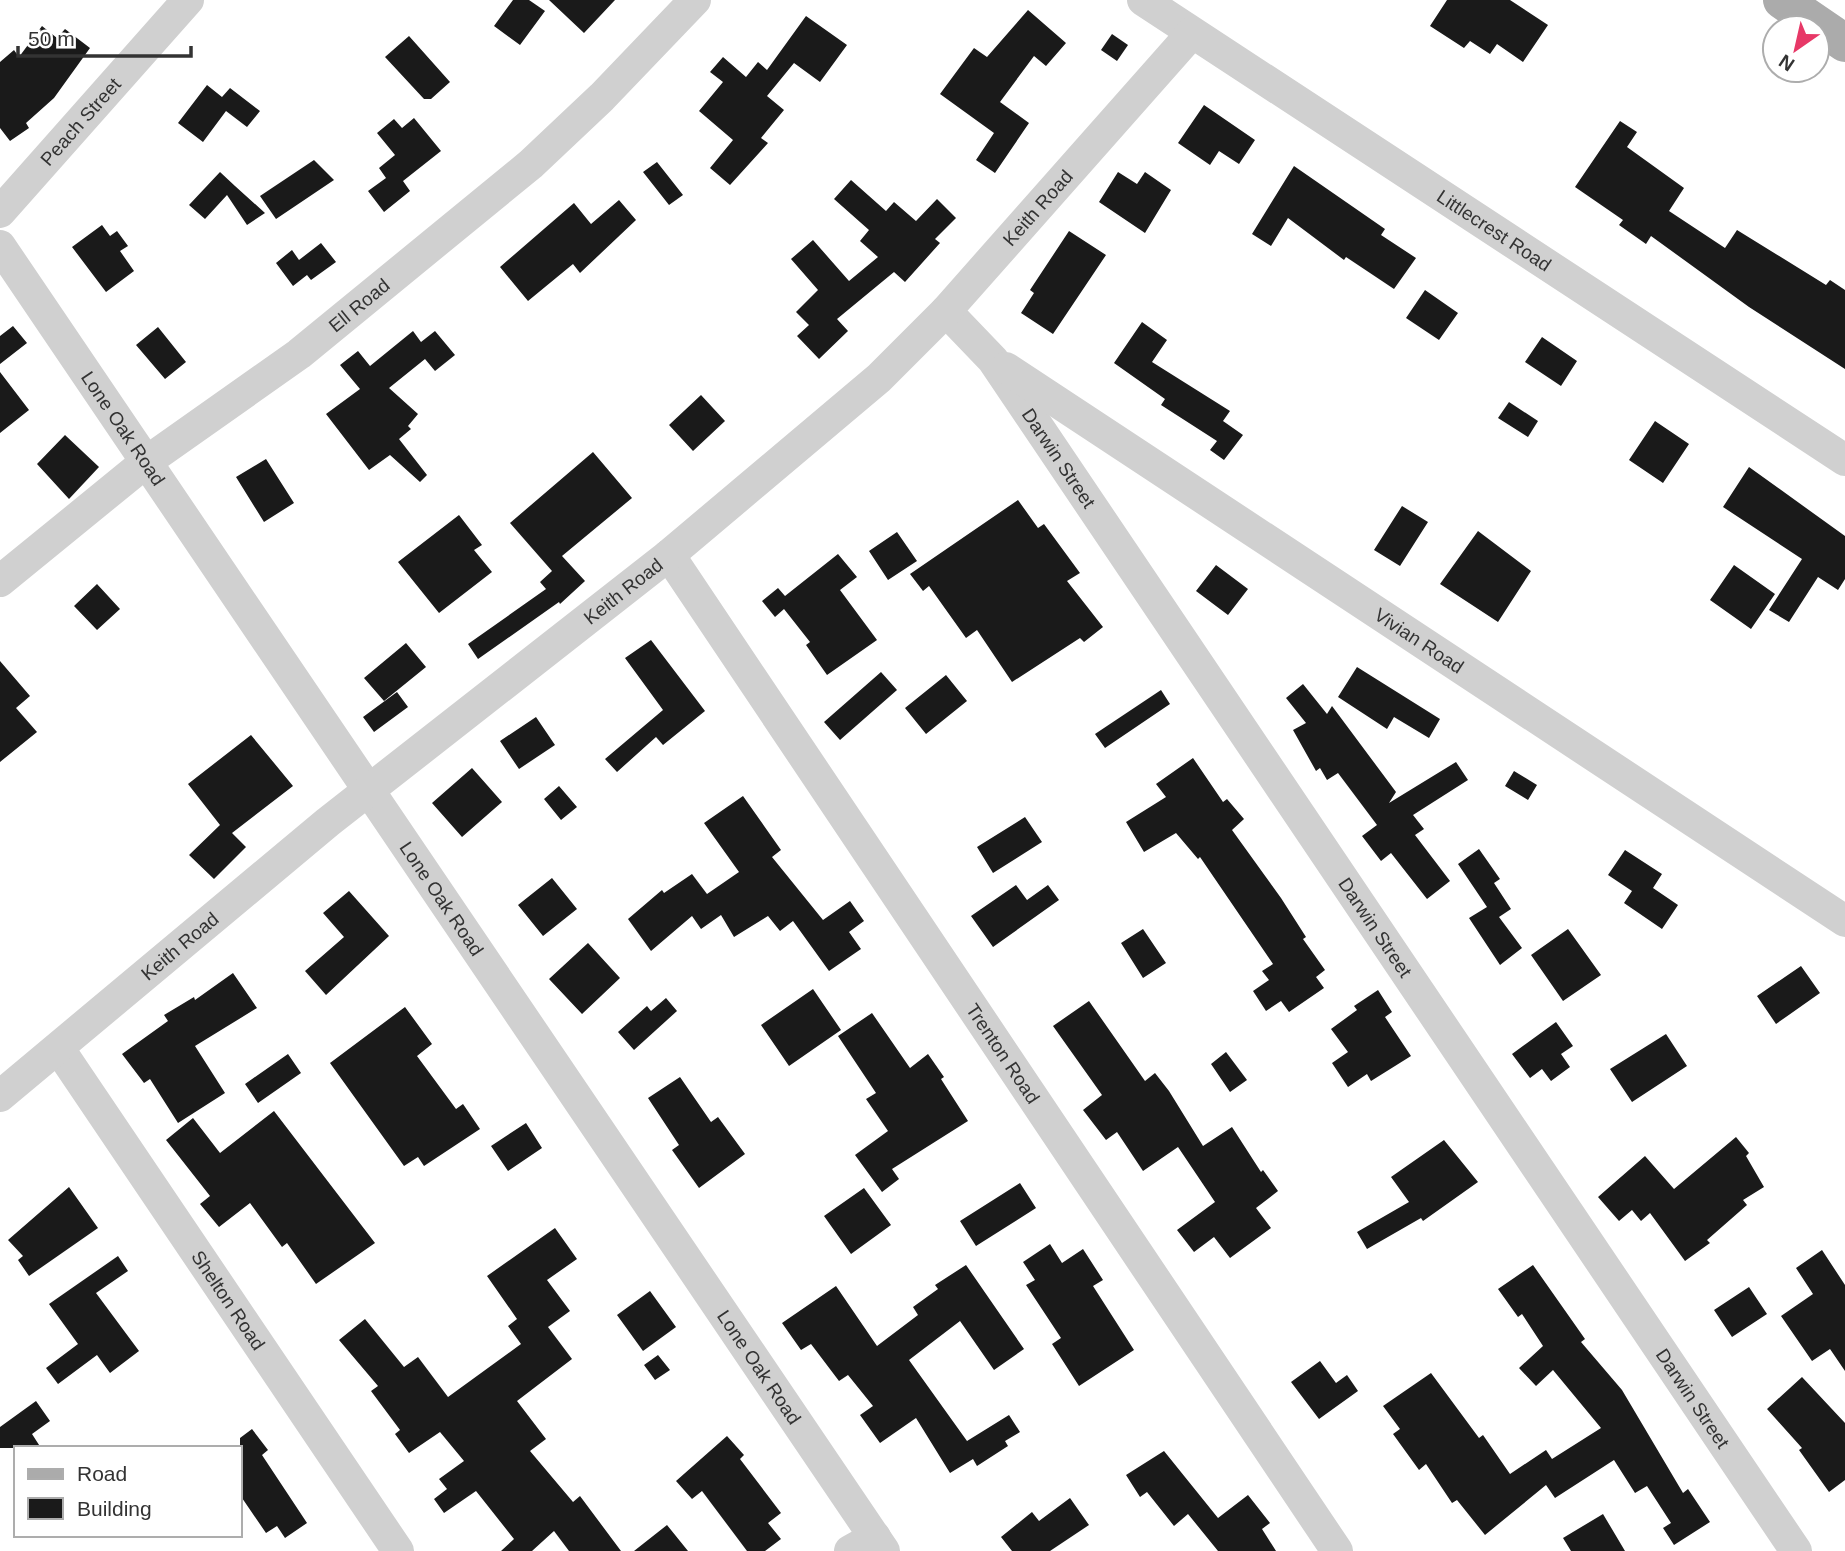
<svg xmlns="http://www.w3.org/2000/svg" width="1845" height="1551" font-family="Arial,sans-serif">
  <style>
    .building { fill: #1a1a1a }
    .lines { fill: none; stroke-linecap: round; stroke-linejoin: round }
    .minor { stroke: #d0d0d0; stroke-width: 32 }
    .major { stroke: #ababab; stroke-width: 38 }
    .labels { text-anchor: middle; stroke-width: 7; stroke-linejoin: round; paint-order: stroke }
    .street-label { font-size: 19px; fill: #333; stroke: #fff }
  </style>
  <rect width="100%" height="100%" fill="#fff"/>
  <!-- building -->
  <path class="building" d="M513,0H529L545,11L520,45L494,26Z
    M549,0H615L584,33Z
    M1447,0H1510L1548,25L1523,62L1497,44L1490,54L1470,41L1464,48L1430,26Z
    M1028,10L1066,43L1046,66L1034,56L1000,102L1029,123L995,173L976,160L994,133L940,94L974,48L987,57Z
    M806,16L847,45L820,82L794,63L767,96L784,110L761,138L768,143L730,185L710,168L733,140L699,111L723,82L710,72L723,57L746,77L758,62L767,70Z
    M42,26L57,38L65,29L90,48L54,98L26,123L29,128L10,141L0,128V62L14,50L19,57Z
    M1112,34L1128,45L1117,61L1101,50Z
    M409,36L450,82L431,99H424L385,57Z
    M207,85L222,97L230,88L260,111L247,127L226,111L203,142L178,123Z
    M1204,105L1255,140L1239,164L1219,151L1210,165L1178,143Z
    M414,118L441,151L403,181L410,191L384,212L368,191L386,178L379,168L395,155L377,133L394,119L402,128Z
    M1620,121L1637,132L1627,147L1684,188L1669,211L1725,248L1737,230L1826,285L1830,280L1845,290V369L1749,307L1651,236L1646,244L1619,225L1623,220L1575,187Z
    M314,160L334,180L276,219L260,196Z
    M657,162L683,195L669,205L643,172Z
    M1294,166L1385,229L1381,235L1416,258L1394,289L1346,257L1344,260L1288,218L1271,246L1252,234Z
    M220,172L235,186L265,213L247,225L227,195L205,219L189,205Z
    M1118,172L1137,184L1145,172L1171,190L1145,233L1099,202Z
    M851,180L886,211L894,202L916,221L937,199L956,218L935,239L940,243L905,282L894,272L837,319L848,331L819,359L797,336L809,325L796,312L818,290L791,259L813,240L849,281L878,257L860,241L869,230L834,199Z
    M619,200L636,220L580,273L573,264L528,301L500,267L574,203L591,224Z
    M102,225L110,236L117,231L128,246L120,251L134,271L106,292L72,247Z
    M1069,231L1106,255L1053,334L1021,313L1034,293L1030,290Z
    M321,243L336,262L311,280L307,275L293,286L276,263L292,250L299,260Z
    M1425,290L1458,313L1439,340L1406,318Z
    M1142,322L1167,340L1152,362L1230,411L1223,421L1243,435L1224,460L1210,450L1217,441L1161,405L1165,399L1114,363Z
    M13,326L27,343L0,364V336Z
    M158,327L186,362L165,379L136,345Z
    M413,331L421,342L435,331L455,355L435,371L425,359L389,388L418,414L408,426L411,429L399,439L427,475L420,482L390,455L369,470L326,414L360,389L340,365L358,351L370,366Z
    M1542,337L1577,361L1561,386L1525,362Z
    M0,372L29,410L0,433Z
    M701,395L725,421L693,451L669,425Z
    M1509,402L1538,421L1528,437L1498,418Z
    M1655,421L1689,444L1663,483L1629,460Z
    M65,435L99,467L69,499L37,464Z
    M593,452L632,498L562,556L585,581L560,604L559,602L478,659L468,644L546,589L540,582L552,571L510,523Z
    M266,459L294,503L264,522L236,477Z
    M1749,467L1845,536V579L1838,590L1818,577L1789,622L1769,610L1802,559L1723,507Z
    M1018,500L1038,528L1044,524L1080,573L1067,581L1103,627L1084,642L1080,638L1012,682L977,630L966,638L929,586L923,591L910,574Z
    M1402,506L1428,522L1400,566L1374,550Z
    M459,515L482,545L474,550L492,572L439,613L398,562Z
    M1478,531L1531,571L1498,622L1440,584Z
    M897,532L917,561L888,580L869,551Z
    M838,554L857,577L840,590L877,640L827,675L806,645L810,642L784,609L775,617L762,601L778,588L785,596Z
    M1216,565L1248,589L1228,615L1196,591Z
    M1734,565L1775,594L1751,629L1710,600Z
    M97,584L120,609L97,630L74,606Z
    M651,640L705,711L663,745L656,737L617,772L605,759L663,710L625,658Z
    M406,643L426,667L384,701L364,678Z
    M0,661L30,696L16,708L37,732L0,762Z
    M1357,667L1440,719L1429,738L1394,717L1387,729L1338,697Z
    M881,672L897,690L840,740L824,722Z
    M946,675L967,701L926,734L905,708Z
    M1303,684L1327,714L1332,706L1396,792L1389,803L1456,762L1468,780L1413,815L1424,829L1415,835L1450,881L1427,899L1391,853L1381,861L1362,836L1377,825L1338,773L1327,780L1320,768L1316,771L1293,730L1306,723L1286,698Z
    M1161,690L1170,704L1105,748L1095,734Z
    M397,692L408,707L374,732L363,717Z
    M536,717L555,745L519,769L500,741Z
    M251,735L293,786L232,833L246,847L214,879L189,855L220,825L188,784Z
    M1193,758L1223,802L1227,799L1244,819L1232,830L1281,898L1306,937L1303,939L1325,970L1316,977L1324,988L1289,1012L1281,1001L1266,1011L1253,991L1269,980L1262,971L1273,964L1200,857L1198,859L1176,833L1144,852L1126,822L1166,797L1156,784Z
    M472,768L502,802L462,837L432,803Z
    M1514,771L1537,785L1528,800L1505,786Z
    M559,786L577,807L561,820L544,799Z
    M743,796L781,850L772,857L823,920L850,901L864,921L849,932L861,949L829,971L793,921L780,931L768,916L734,937L721,915L701,929L692,916L651,951L628,919L662,890L664,893L692,874L707,894L739,872L704,823Z
    M1025,817L1042,842L993,873L977,847Z
    M1479,849L1500,879L1494,883L1511,909L1499,917L1522,948L1500,965L1469,918L1487,907L1458,864Z
    M1625,850L1662,874L1653,888L1678,905L1662,929L1624,903L1632,891L1608,875Z
    M552,878L577,909L543,936L518,905Z
    M1016,885L1027,900L1048,885L1059,900L993,947L971,916Z
    M349,891L389,936L326,995L305,971L344,937L323,913Z
    M1143,929L1166,963L1143,978L1121,943Z
    M1568,929L1601,975L1563,1001L1531,955Z
    M588,943L620,978L582,1014L549,979Z
    M1801,966L1820,993L1776,1024L1757,996Z
    M233,973L257,1008L195,1046L225,1093L178,1123L150,1079L144,1083L122,1054L168,1021L164,1015L194,997L195,1000Z
    M813,989L841,1030L789,1066L761,1025Z
    M1378,990L1392,1012L1385,1017L1411,1056L1371,1081L1367,1074L1348,1087L1332,1063L1348,1052L1331,1029L1357,1010L1354,1006Z
    M666,998L677,1011L634,1050L618,1032L647,1006L651,1011Z
    M1089,1001L1145,1081L1155,1073L1169,1091L1203,1146L1232,1127L1261,1172L1263,1170L1278,1191L1256,1208L1271,1228L1230,1258L1214,1237L1194,1252L1177,1230L1215,1202L1178,1147L1143,1171L1117,1132L1106,1140L1083,1110L1102,1095L1053,1026Z
    M405,1007L432,1044L417,1056L456,1109L463,1104L480,1129L424,1166L418,1157L404,1166L330,1063Z
    M872,1013L910,1068L928,1054L944,1077L941,1079L968,1121L892,1169L899,1179L882,1192L855,1155L888,1131L866,1099L876,1093L838,1036Z
    M1556,1022L1573,1046L1561,1054L1570,1067L1551,1081L1542,1069L1530,1078L1512,1054Z
    M1666,1034L1687,1066L1632,1102L1610,1069Z
    M1226,1052L1247,1080L1230,1092L1211,1064Z
    M288,1054L301,1073L258,1103L245,1084Z
    M680,1077L711,1122L718,1117L745,1154L699,1188L672,1150L679,1145L648,1098Z
    M274,1111L375,1243L316,1284L287,1243L282,1247L250,1203L219,1227L200,1204L210,1196L166,1140L193,1118L220,1153Z
    M526,1123L542,1148L508,1171L491,1146Z
    M1736,1137L1749,1153L1746,1156L1764,1187L1743,1200L1747,1205L1707,1240L1710,1243L1685,1261L1650,1213L1641,1221L1632,1210L1619,1221L1598,1197L1645,1156L1674,1189Z
    M1444,1140L1478,1182L1423,1221L1421,1218L1367,1249L1357,1232L1409,1202L1391,1177Z
    M1020,1183L1036,1208L976,1246L960,1221Z
    M69,1187L98,1228L29,1276L18,1260L23,1256L8,1240Z
    M864,1188L891,1225L851,1254L824,1216Z
    M555,1228L577,1259L547,1280L570,1311L548,1327L572,1359L517,1401L546,1439L530,1451L573,1502L580,1496L621,1551H569L554,1531L532,1551H501L514,1539L476,1491L444,1513L434,1499L447,1489L439,1479L464,1461L440,1432L409,1453L395,1434L400,1430L371,1391L378,1386L339,1340L365,1319L404,1367L418,1357L448,1397L521,1344L508,1326L517,1319L487,1276Z
    M1050,1244L1062,1263L1083,1249L1103,1280L1093,1286L1134,1350L1079,1386L1052,1344L1061,1338L1026,1285L1035,1280L1023,1262Z
    M1822,1250L1845,1285V1371L1830,1349L1812,1361L1781,1316L1813,1294L1796,1268Z
    M118,1256L128,1271L96,1293L139,1351L110,1373L97,1355L58,1384L46,1368L78,1344L49,1304Z
    M966,1265L1024,1349L994,1370L960,1321L909,1360L967,1441L1009,1415L1020,1432L1005,1441L1008,1446L977,1466L973,1459L950,1473L916,1418L880,1443L860,1415L873,1406L848,1375L839,1381L811,1344L801,1350L782,1323L836,1286L877,1346L918,1315L913,1307L938,1289L935,1285Z
    M1533,1265L1585,1339L1581,1342L1622,1390L1683,1493L1688,1489L1710,1522L1674,1545L1663,1528L1671,1523L1647,1486L1635,1493L1614,1460L1555,1498L1546,1485L1485,1535L1457,1500L1452,1503L1426,1464L1419,1470L1393,1434L1400,1429L1383,1406L1431,1373L1479,1438L1483,1435L1510,1474L1546,1450L1552,1459L1601,1428L1553,1370L1536,1386L1519,1368L1543,1346L1522,1314L1518,1317L1498,1289Z
    M1749,1287L1767,1314L1732,1337L1714,1310Z
    M650,1291L676,1327L643,1351L617,1315Z
    M658,1355L670,1370L655,1380L644,1365Z
    M1320,1361L1336,1383L1347,1375L1358,1391L1319,1419L1291,1382Z
    M1802,1377L1845,1423V1480L1829,1492L1799,1450L1802,1448L1767,1409Z
    M36,1401L50,1421L32,1434L41,1448H0V1427Z
    M252,1429L268,1450L262,1455L307,1523L285,1538L277,1526L266,1533L240,1495V1438Z
    M727,1436L744,1455L740,1459L781,1513L768,1523L781,1539L765,1551H747L702,1491L692,1499L676,1481Z
    M1164,1451L1218,1518L1248,1495L1270,1523L1262,1529L1276,1551H1218L1188,1514L1174,1526L1147,1492L1140,1497L1126,1475Z
    M1070,1498L1089,1525L1050,1551H1012L1001,1537L1032,1512L1039,1521Z
    M1603,1514L1625,1551H1571L1563,1538Z
    M667,1525L688,1551H634Z"/>
  <g class="lines">
    <!-- minor -->
    <g class="minor">
      <path id="s1" d="M1143,0L1845,460"/>
      <path id="s2" d="M0,212L188,0"/>
      <path id="s3" d="M0,246L884,1551"/>
      <path id="s4" d="M946,311L993,360L1796,1551"/>
      <path id="s5" d="M1006,368L1845,921"/>
      <path id="s6" d="M669,555L1337,1551"/>
      <path id="s7" d="M0,581L146,462L299,354L531,164L602,97L695,0"/>
      <path id="s8" d="M59,1049L398,1551"/>
      <path id="s9" d="M0,1096L328,822L669,555L879,378L946,311L1192,33"/>
      <path d="M850,1551L875,1537"/>
    </g>
    <!-- major -->
    <path class="major" d="M1782,0L1845,43"/>
  </g>
  <g class="labels">
    <!-- street labels -->
    <g class="street-label">
      <text dy="7" stroke="none"><textPath href="#s2" startOffset="121">Peach Street</textPath></text>
      <text dy="7" stroke="none"><textPath href="#s9" startOffset="1368">Keith Road</textPath></text>
      <text dy="7" stroke="none"><textPath href="#s1" startOffset="420">Littlecrest Road</textPath></text>
      <text dy="7" stroke="none"><textPath href="#s7" startOffset="453">Ell Road</textPath></text>
      <text dy="7" stroke="none"><textPath href="#s3" startOffset="220">Lone Oak Road</textPath></text>
      <text dy="7" stroke="none"><textPath href="#s4" startOffset="186">Darwin Street</textPath></text>
      <text dy="7" stroke="none"><textPath href="#s9" startOffset="802">Keith Road</textPath></text>
      <text dy="7" stroke="none"><textPath href="#s5" startOffset="495">Vivian Road</textPath></text>
      <text dy="7" stroke="none"><textPath href="#s3" startOffset="788">Lone Oak Road</textPath></text>
      <text dy="7" stroke="none"><textPath href="#s4" startOffset="752">Darwin Street</textPath></text>
      <text dy="7" stroke="none"><textPath href="#s9" startOffset="234">Keith Road</textPath></text>
      <text dy="7" stroke="none"><textPath href="#s6" startOffset="600">Trenton Road</textPath></text>
      <text dy="7" stroke="none"><textPath href="#s8" startOffset="303">Shelton Road</textPath></text>
      <text dy="7" stroke="none"><textPath href="#s3" startOffset="1354">Lone Oak Road</textPath></text>
      <text dy="7" stroke="none"><textPath href="#s4" startOffset="1320">Darwin Street</textPath></text>
    </g>
  </g>
  <!-- legend -->
  <rect x="14" y="1446" width="228" height="91" fill="#ffffff" stroke="#adadad" stroke-width="2"/>
  <rect x="28" y="1469" width="35" height="10" fill="#ababab" stroke="#adadad" stroke-width="2"/>
  <text x="77" y="1481" font-size="21" fill="#333333">Road</text>
  <rect x="28" y="1498" width="35" height="21" fill="#1a1a1a" stroke="#adadad" stroke-width="2"/>
  <text x="77" y="1516" font-size="21" fill="#333333">Building</text>
  <!-- north arrow -->
  <g transform="translate(1796 49) rotate(214)"><circle r="33" fill="#ffffff" stroke="#adadad" stroke-width="2"/>
  <path d="M0-5L12 26L0 18L-12 26Z" fill="#e73867"/>
  <text y="-10" font-size="19" font-weight="bold" text-anchor="middle" fill="#333333">N</text>
  </g>
  <!-- scale -->
  <path d="M18 46v10h173v-10" fill="none" stroke="#333333" stroke-width="3.5"/>
  <text x="28" y="46" font-size="21" fill="#333333" stroke="#ffffff" stroke-width="5" paint-order="stroke">50 m</text>
</svg>
